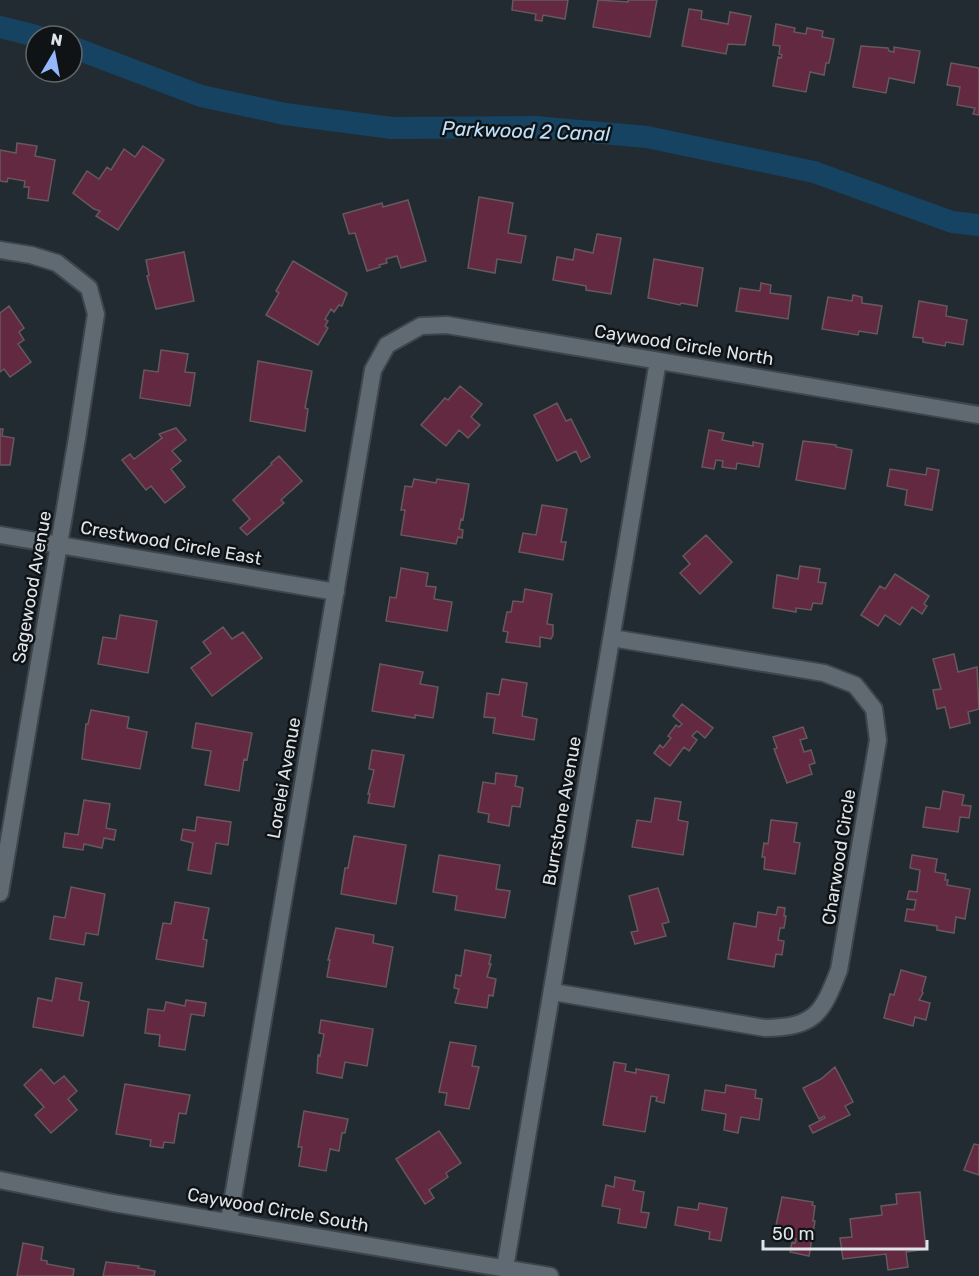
<svg xmlns="http://www.w3.org/2000/svg" width="979" height="1276" font-family="Rubik,sans-serif">
  <style>
    .lines { fill: none; stroke-linecap: round; stroke-linejoin: round }
    .canal { stroke: #154361; stroke-width: 22 }
    .building { fill: #632940; stroke: #66595d; stroke-width: 1.5 }
    .minor-casing { stroke: #3e464c; stroke-width: 20 }
    .minor { stroke: #606a73; stroke-width: 16 }
    .labels { text-anchor: middle; stroke-width: 5; stroke-linejoin: round; paint-order: stroke }
    .street-label { font-size: 18px; fill: #dee4e9; stroke: #0f1316 }
    .water-label { font-size: 20px; font-style: italic; fill: #c0e0f9; stroke: #0f1316 }
  </style>
  <rect width="100%" height="100%" fill="#222b32"/>
  <g class="lines">
    <!-- canal -->
    <path class="canal" d="M0,27L36,36
      M72,47L201,96L285,114L392,128L535,127L647,137L814,172L952,222L979,225"/>
  </g>
  <!-- building -->
  <path class="building" d="M513,0H568L565,19L543,15L542,21L535,20L536,14L512,10Z
    M598,0L628,2V0H657L650,37L593,27Z
    M689,9L702,11L701,19L728,24L730,12L751,16L745,45L728,44L726,54L682,46Z
    M776,24L795,28L794,32L806,34L807,28L823,31L822,37L834,39L829,63H826L824,75L810,72L806,92L773,86L778,57L781,58L782,55L779,54L780,46L773,45Z
    M861,46L888,48L889,51L894,52V47L920,51L914,83L889,78L886,93L853,87Z
    M951,63L979,68V115L973,114L975,108L957,105L960,87L947,85Z
    M17,143L37,146L35,156L55,160L48,201L28,198L29,187H24L25,181L8,178L7,182L0,181V150L16,153Z
    M143,146L164,160L118,230L96,216L100,211L94,209L73,193L87,171L99,179L107,167L111,170L124,149L135,157Z
    M479,197L513,203L508,233L526,236L521,263L497,259L495,273L468,268Z
    M408,200L426,261L401,268L397,256L386,259L387,263L379,265L380,267L367,271L355,233L349,234L343,214L382,203L383,207Z
    M597,234L621,238L611,294L586,290V286L553,280L557,257L573,260L575,249L593,253Z
    M184,252L194,301L156,309L147,276L149,275L146,260Z
    M654,259L703,268L697,306L681,303L680,305L648,298Z
    M293,261L347,293L342,306L339,305L334,312L331,309L325,319L328,321L325,326L328,328L318,345L266,315L279,293L276,291Z
    M761,283L771,285L770,293L791,296L788,319L736,311L740,288L760,291Z
    M853,295L862,297V303L882,306L877,334L859,331L858,335L822,329L828,297L852,301Z
    M919,301L947,306L946,316L967,320L963,345L946,342L945,346L923,342V338L913,337Z
    M9,306L24,328L19,332L24,340L18,344L31,362L10,377L4,369L0,372V313Z
    M161,350L188,354L185,372L195,373L190,406L140,398L144,370L158,372Z
    M258,361L312,371L305,408L308,409L305,431L250,421Z
    M460,386L482,404L471,417L480,425L468,438L459,430L446,446L421,425L445,398L448,400Z
    M557,403L566,421L571,419L590,457L581,462L576,451L557,461L534,415Z
    M176,428L186,440L172,451L181,461L171,469L185,487L165,503L151,486L146,490L122,460L130,454L134,459L162,438L159,434Z
    M0,429H3L2,436L14,438L10,465H0Z
    M709,430L724,433L722,440L753,446V442L763,444L759,467L737,463L736,469L722,467L723,461L716,460L714,469L702,467Z
    M803,441L836,445V447L852,450L845,489L796,480Z
    M279,456L302,481L281,500L284,503L247,535L240,528L250,519L233,500L272,464L271,463Z
    M927,468L939,470L932,510L905,505L907,490L887,486L890,469L926,475Z
    M414,479L436,483L437,479L469,484L463,520L461,519L459,529L463,530L462,538L458,537L456,544L401,535L405,510H401L405,486L412,487Z
    M542,505L567,509L561,542H566L563,560L519,552L523,533L536,535Z
    M706,535L732,562L700,594L680,573L690,564L683,556Z
    M800,566L820,569L818,582L826,583L822,604L813,603L811,610L796,608V612L773,608L777,575L798,579Z
    M401,568L428,573L426,586L436,587L434,599L452,602L447,631L386,621L390,597L396,598Z
    M895,574L929,596L924,604L927,606L922,614L912,607L900,625L885,615L878,626L861,615L880,586L885,589Z
    M525,589L552,594L547,624L553,625V635L551,639L540,637V647L506,642L508,632L503,631L507,612H511L513,601L523,602Z
    M120,615L157,621L148,673L98,664L103,637L116,639Z
    M223,627L232,639L243,632L262,658L212,696L191,668L211,653L203,642Z
    M954,654L958,672L977,667L979,709L968,712L970,723L950,728L945,707L937,709L933,690L941,689L933,659Z
    M380,664L423,672L420,684L438,687L433,718L415,715V718L372,711Z
    M502,679L527,683L522,716L537,719L534,740L493,733L495,718L484,717L487,693L499,695Z
    M682,704L713,728L705,738L697,731L692,736L697,740L689,751L684,747L670,766L654,753L660,745L663,748L671,738L668,736L676,725L679,727L682,724L673,716Z
    M91,710L129,717L127,728L147,732L140,769L82,759L86,724H88Z
    M196,723L252,733L247,760L244,759L239,791L205,785L211,751L192,748Z
    M803,727L807,738L800,740L804,752L811,750L815,763L809,765L812,774L787,783L774,749L777,748L773,737Z
    M372,750L404,755L394,807L368,803L370,794H368L374,770L369,769Z
    M496,773L517,776L515,786L523,788L520,807L512,806L509,826L488,822L489,814L478,812L483,782L495,784Z
    M943,791L964,795L962,805L971,806L969,818L960,817L958,832L923,827L926,807L940,809Z
    M655,798L681,802L678,820L688,822L683,855L632,847L637,820L651,822Z
    M84,800L110,804L106,828L116,830L114,840L104,838L102,848L84,844L83,850L63,847L65,833L78,835Z
    M197,817L231,822L228,845L216,843L211,874L188,870L193,843L181,840L183,829L195,831Z
    M771,820L797,823L794,842L800,843L795,874L764,869L765,857H762L764,843L768,844Z
    M354,836L406,845L396,904L341,894L345,868H348Z
    M439,855L500,865L496,889L510,891L505,918L455,910L457,896L433,892Z
    M912,855L937,859L935,872L946,874L945,880H948L947,885L970,889L965,919L956,917L954,933L937,930V926L905,921L907,909L914,910L916,900L907,899L909,891L917,892L920,870L910,868Z
    M71,887L105,894L98,935L86,933L84,945L50,939L54,916L65,918Z
    M658,888L669,922L662,924L666,936L635,944L631,932L638,931L629,896Z
    M175,902L209,908L203,939L207,940L203,967L156,959L163,923L171,924Z
    M778,907L785,908L784,916H786L784,928H780L778,940L784,941L782,955L776,954L774,967L728,959L734,923L756,927L758,912L776,915Z
    M336,928L374,935L373,943L393,947L386,987L327,977L330,960H328Z
    M465,950L491,955L489,964H491L487,977L496,979L493,996L489,995L487,1008L455,1003L459,989L454,988L456,975L461,976Z
    M901,970L926,977L922,991L923,993L919,1000L930,1003L926,1020L915,1017L913,1026L884,1018L890,994L894,995Z
    M56,978L82,983L79,1000L89,1002L83,1036L33,1027L38,998L52,1001Z
    M186,1000L206,1003L204,1016L191,1014L185,1050L159,1046L160,1035L145,1033L148,1009L164,1011L166,1002L185,1006Z
    M321,1020L373,1029L367,1066L345,1062L342,1078L317,1073L318,1055L320,1056L324,1034L319,1033Z
    M450,1042L476,1046L472,1066L479,1067L469,1109L445,1105L447,1093L439,1092Z
    M614,1062L626,1064L625,1071L636,1073V1069L669,1075L664,1103L656,1101L657,1097L651,1096L645,1132L603,1125Z
    M835,1067L853,1102L845,1106L850,1115L813,1133L809,1126L825,1118L824,1116L819,1119L803,1088L821,1079Z
    M41,1069L54,1084L64,1076L77,1091L68,1099L77,1110L51,1133L35,1115L44,1107L24,1085Z
    M125,1084L190,1095L186,1114L179,1113L174,1143L164,1142L163,1148L150,1146L151,1140L116,1134Z
    M726,1085L756,1090L755,1098L762,1099L759,1120L741,1117L738,1133L724,1130L726,1114L702,1110L705,1090L725,1093Z
    M304,1111L348,1119L345,1133H342L339,1151L330,1149L326,1171L299,1166L302,1147H298Z
    M439,1131L461,1163L446,1173L448,1177L429,1190L434,1198L425,1204L396,1159Z
    M974,1144L979,1145V1175L964,1170Z
    M615,1177L635,1181L633,1190L644,1192L641,1212L649,1213L646,1228L618,1223L620,1209L602,1206L606,1185L614,1187Z
    M920,1192L926,1249L906,1252L908,1267L888,1270L886,1254L843,1259L840,1238L852,1237L850,1219L882,1215L881,1206L897,1204L896,1194Z
    M782,1197L813,1202L812,1205L815,1206L813,1221H815L809,1256L790,1252L792,1242L795,1243L796,1239L774,1235Z
    M699,1203L727,1208L721,1241L709,1239L710,1232L675,1225L678,1207L698,1210Z
    M23,1243L43,1247L41,1260L47,1261V1264L74,1269L73,1276H17Z
    M106,1262L139,1266L138,1268L155,1271L154,1276H103Z"/>
  <g class="lines">
    <!-- minor casing -->
    <g class="minor-casing">
      <path id="minor" d="M0,250L31,255L57,263L89,288L96,314L77,438L0,893
        M0,535L336,592
        M553,992L765,1028C815,1027 822,1014 839,970L878,740L874,709L855,685L824,673L612,638
        M0,1180L113,1203L550,1276
        M229,1221L373,370L387,345L421,326L447,325L979,415
        M505,1268L658,361"/>
    </g>
    <!-- minor -->
    <use href="#minor" class="minor"/>
  </g>
  <g class="labels">
    <!-- street labels -->
    <g class="street-label">
      <text transform="translate(684 345) rotate(9)" y="6">Caywood Circle North</text>
      <text transform="translate(171 543) rotate(10)" y="6">Crestwood Circle East</text>
      <text transform="translate(32 587) rotate(-80)" y="6">Sagewood Avenue</text>
      <text transform="translate(284 778) rotate(-80)" y="6">Lorelei Avenue</text>
      <text transform="translate(562 811) rotate(-80)" y="6">Burrstone Avenue</text>
      <text transform="translate(839 857) rotate(-81)" y="6">Charwood Circle</text>
      <text transform="translate(278 1210) rotate(10)" y="6">Caywood Circle South</text>
    </g>
    <!-- water labels -->
    <g class="water-label">
      <text transform="translate(526 131) rotate(2)" y="7">Parkwood 2 Canal</text>
    </g>
  </g>
  <!-- north arrow -->
  <g transform="translate(54 54) rotate(10)"><circle r="28" fill="#0f1316" stroke="#62676a" stroke-width="1.5"/>
  <path d="M0-4.5L10 22L0 15L-10 22Z" fill="#94b7fd"/>
  <text y="-9" font-size="16" font-weight="bold" text-anchor="middle" fill="#dee4e9">N</text>
  </g>
  <!-- scale -->
  <path d="M763 1240v9h164v-9" fill="none" stroke="#dee4e9" stroke-width="3"/>
  <text x="772" y="1240" font-size="18" fill="#dee4e9" stroke="#0f1316" stroke-width="4.5" paint-order="stroke">50 m</text>
</svg>
